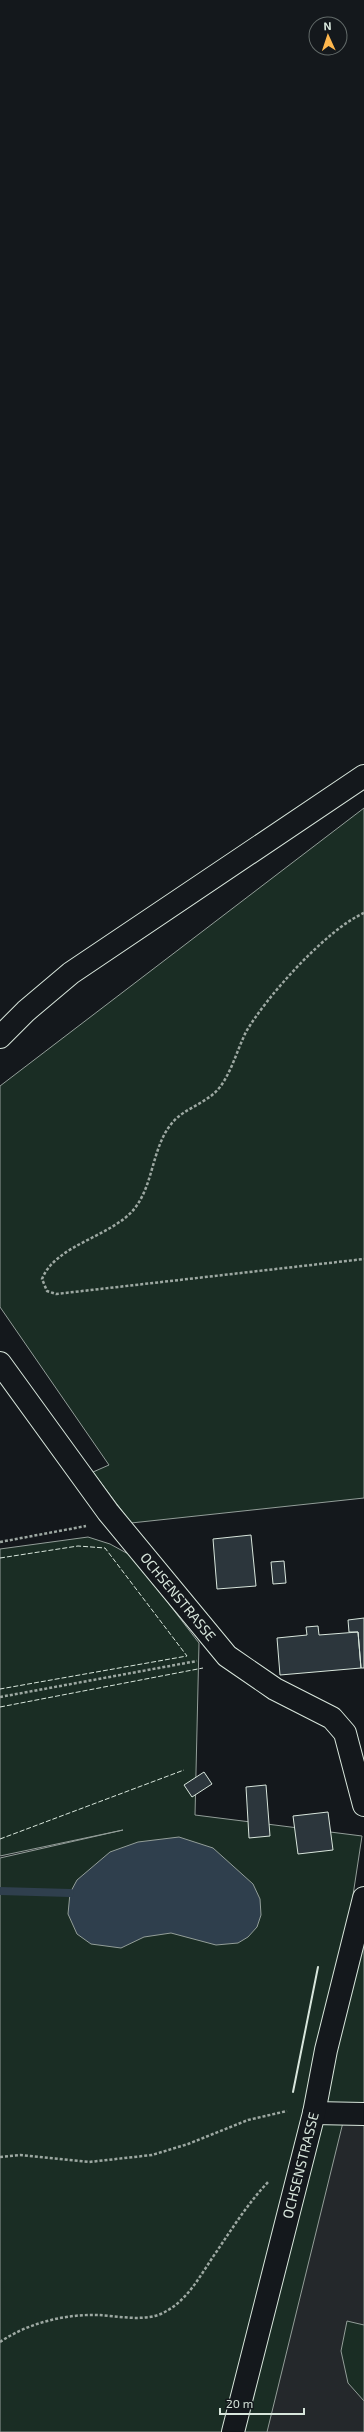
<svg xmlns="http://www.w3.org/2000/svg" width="364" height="2432" font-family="'Exo 2',sans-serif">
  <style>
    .green { fill: #1a2d24; stroke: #939e99 }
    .parking { fill: #24282b; stroke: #939e99 }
    .water { fill: #2f3f4d; stroke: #939e99 }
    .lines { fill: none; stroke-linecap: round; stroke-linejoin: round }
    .stream { stroke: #2f3f4d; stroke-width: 8 }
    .building { fill: #2c363c; stroke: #d8e6dc }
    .minor-casing { stroke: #d8e6dc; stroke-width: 24 }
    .path { stroke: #9da8a2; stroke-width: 2.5; stroke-dasharray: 3 2; stroke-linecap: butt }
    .minor { stroke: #14181c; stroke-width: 22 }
    .fence { stroke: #d8e6dc; stroke-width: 1; stroke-dasharray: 5 2; stroke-linecap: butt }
    .wall { stroke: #d8e6dc; stroke-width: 2 }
    .labels { text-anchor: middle; stroke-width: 3; stroke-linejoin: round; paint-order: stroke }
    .street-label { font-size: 14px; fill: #d8e6dc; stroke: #14181c }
  </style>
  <rect width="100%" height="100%" fill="#14181c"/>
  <!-- green -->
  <path class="green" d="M364,808V1498L131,1523L93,1472L109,1465L0,1307V1086Z
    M88,1537L110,1544L132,1556L199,1643L195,1815L362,1836L348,1928L364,1930V2432H0V1858L123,1830L0,1856V1549Z"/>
  <!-- parking -->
  <path class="parking" d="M364,2105V2325L347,2321L341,2351L348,2383L364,2401V2432H267L347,2106Z"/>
  <!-- water -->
  <path class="water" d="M179,1837L213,1848L253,1884L260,1899L261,1915L257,1927L248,1937L238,1943L216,1945L171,1933L144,1937L121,1948L91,1944L77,1934L68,1914L70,1893L77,1880L110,1852L138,1842Z"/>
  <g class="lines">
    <!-- stream -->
    <path class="stream" d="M0,1891L70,1893"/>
  </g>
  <!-- building -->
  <path class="building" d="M251,1535L256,1586L217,1589L213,1539Z
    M284,1561L286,1583L273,1584L271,1562Z
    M364,1618V1668H361L358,1632H349L348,1620Z
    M318,1626L319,1635L358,1632L361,1668L280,1675L277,1638L307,1635L306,1627Z
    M204,1772L212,1784L192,1797L184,1785Z
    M266,1785L270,1836L249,1838L246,1787Z
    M328,1812L333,1850L298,1854L293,1816Z"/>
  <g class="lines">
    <!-- minor casing -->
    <g class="minor-casing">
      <g id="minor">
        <path d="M0,1037L26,1011L71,973L364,776"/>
        <path id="s1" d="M0,1363L108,1512L227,1656L275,1689L332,1718L345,1733L364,1805"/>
        <path d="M314,2113L364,2114"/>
        <path id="s2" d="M233,2432L314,2113L326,2050L364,1898"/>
      </g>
    </g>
    <!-- path -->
    <path class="path" d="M364,913C327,929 266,997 246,1032C237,1050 232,1071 220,1087C208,1103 184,1108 172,1123C152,1147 154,1183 135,1208C112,1237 56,1244 42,1279L47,1291L56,1294L364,1259
      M0,1542L86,1526
      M0,1697L197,1661
      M0,2157L20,2155L89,2162L152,2155L188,2144L248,2120L287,2111
      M0,2342C28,2323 65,2314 98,2315C117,2316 140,2321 158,2315C187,2304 200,2275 217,2251C233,2227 249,2202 269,2181"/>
    <!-- minor -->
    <use href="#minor" class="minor"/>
    <!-- fence -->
    <path class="fence" d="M0,1558L78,1546L105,1548L187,1656L0,1689
      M0,1707L203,1668
      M0,1839L184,1770"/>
    <!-- wall -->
    <path class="wall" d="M293,2092L318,1967"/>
  </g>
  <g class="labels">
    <!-- street labels -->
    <g class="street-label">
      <text dy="5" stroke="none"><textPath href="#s1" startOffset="294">OCHSENSTRASSE</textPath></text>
      <text dy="5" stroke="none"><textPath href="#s2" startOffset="275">OCHSENSTRASSE</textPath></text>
    </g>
  </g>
  <!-- north arrow -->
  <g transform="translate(328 36) rotate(357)"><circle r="19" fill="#14181c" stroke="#626a69"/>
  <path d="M0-3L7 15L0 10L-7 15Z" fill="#ffb74d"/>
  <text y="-6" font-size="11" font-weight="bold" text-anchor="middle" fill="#d8e6dc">N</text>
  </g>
  <!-- scale -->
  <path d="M220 2408v6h84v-6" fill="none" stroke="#d8e6dc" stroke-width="2"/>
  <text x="226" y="2408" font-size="12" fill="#d8e6dc" stroke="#14181c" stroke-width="3" paint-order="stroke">20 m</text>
</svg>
